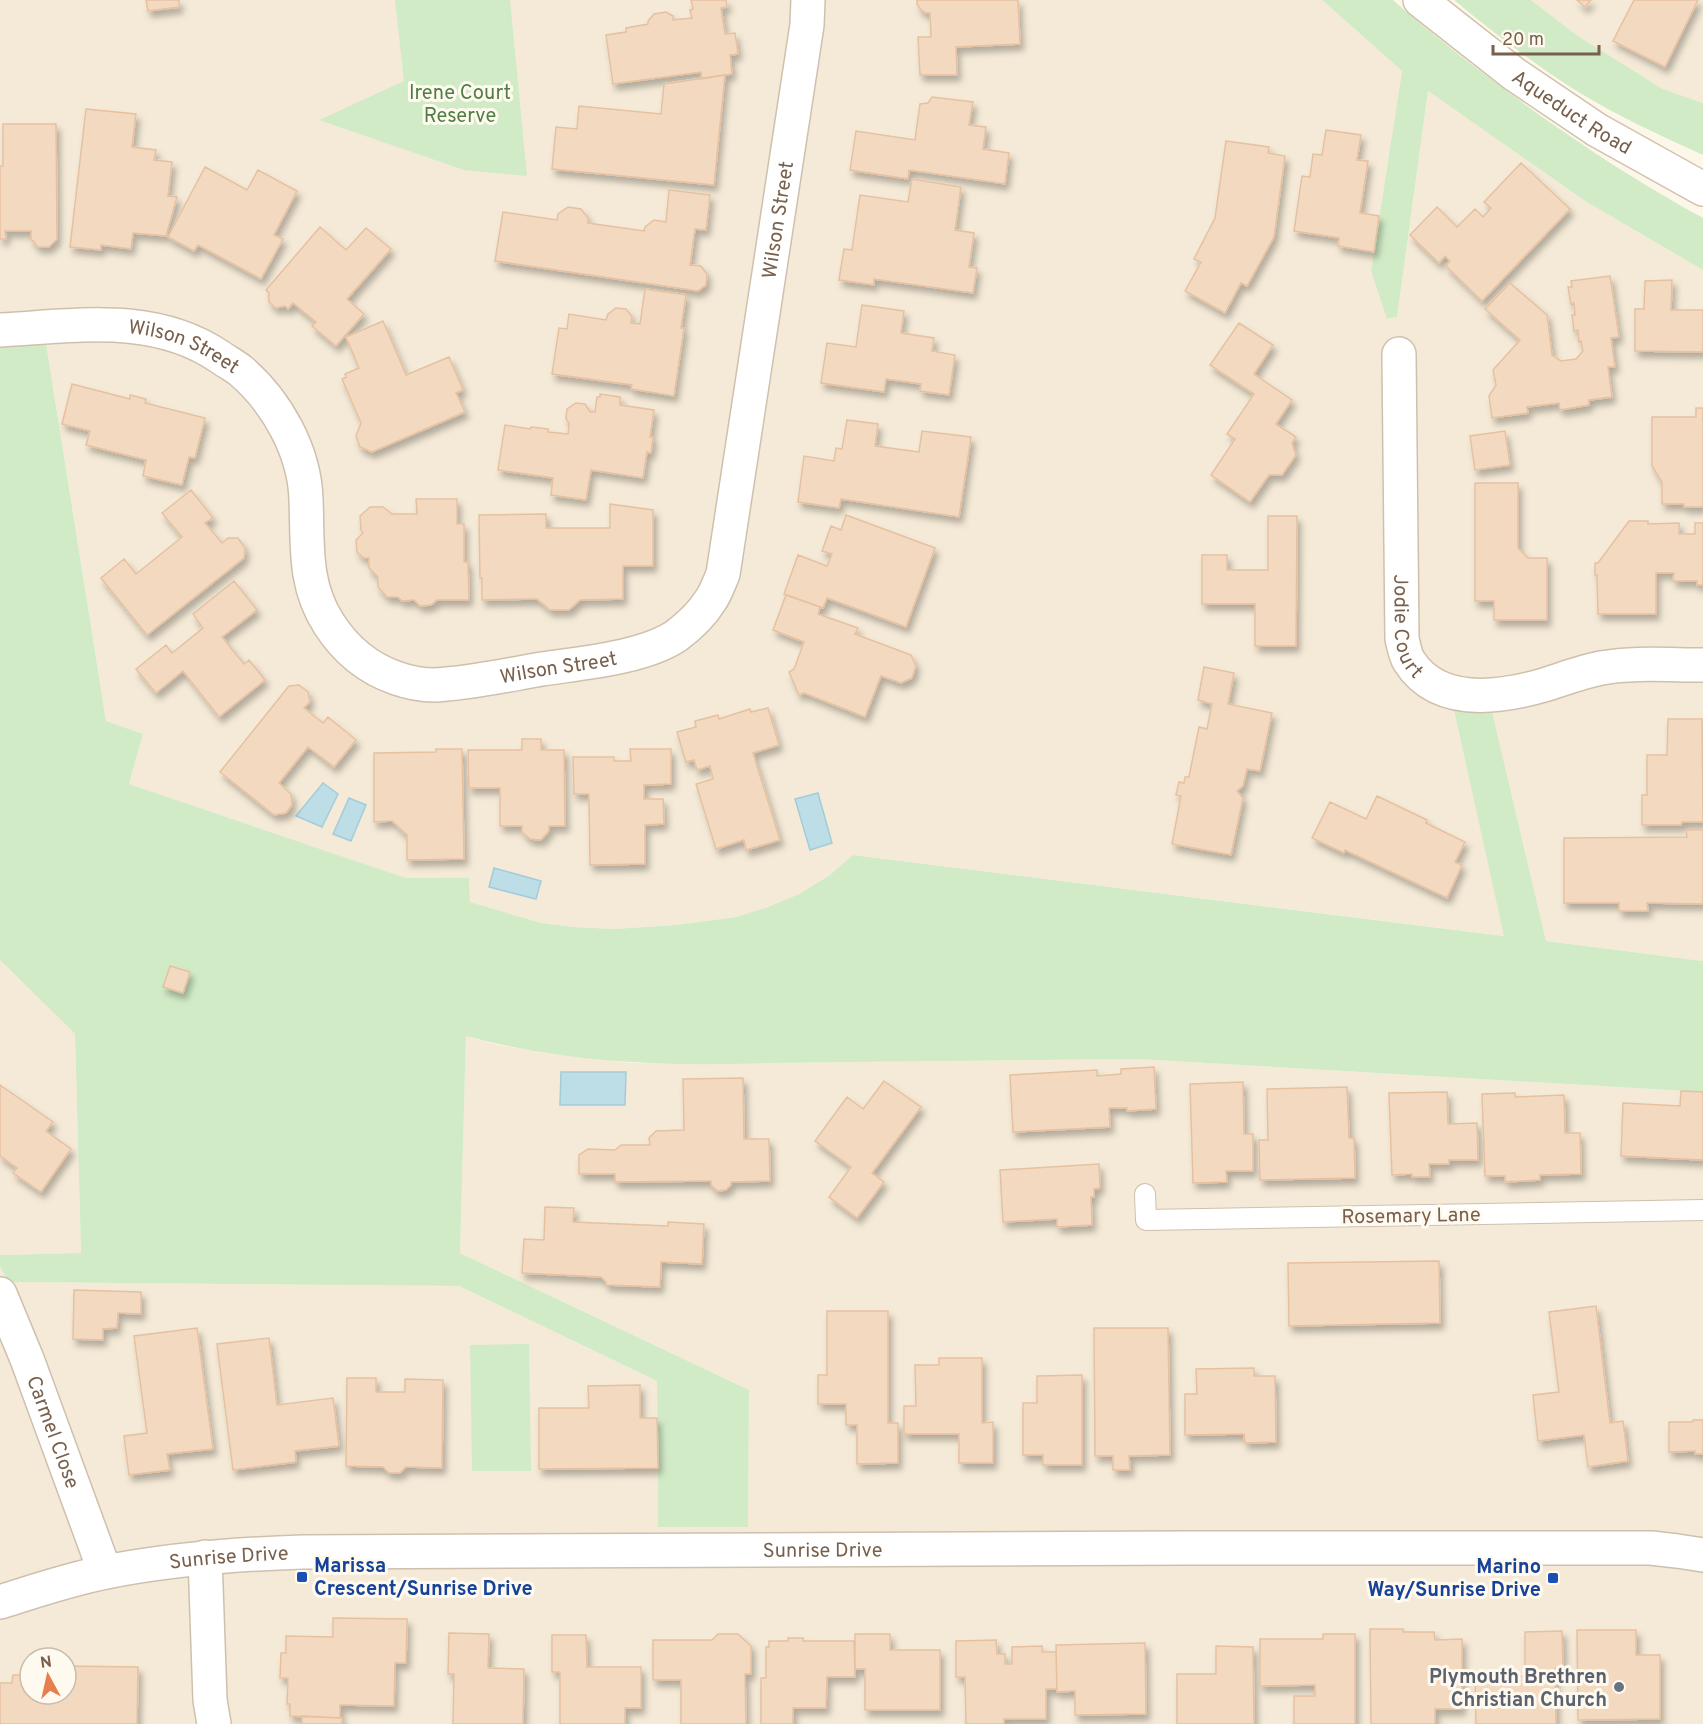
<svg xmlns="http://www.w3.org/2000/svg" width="1703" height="1724" font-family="Overpass,sans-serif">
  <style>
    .residential { fill: #f5ead7; fill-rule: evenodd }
    .green { fill: #d2ebc7 }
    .water { fill: #bddde7; stroke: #a3ccd9; stroke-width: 1.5 }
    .building { fill: #f3d9c0; stroke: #e6c1a0; stroke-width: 1.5; filter: url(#shadow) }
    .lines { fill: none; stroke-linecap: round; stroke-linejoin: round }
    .lane-casing { stroke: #cfc0ae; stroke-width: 22 }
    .street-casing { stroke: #cfc0ae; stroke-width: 36 }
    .secondary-casing { stroke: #d2c1ac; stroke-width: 36 }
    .lane { stroke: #fff; stroke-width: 20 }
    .street { stroke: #fff; stroke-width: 33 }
    .secondary { stroke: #fff; stroke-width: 33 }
    .transit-dot { fill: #1a4fb4; stroke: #fffaf0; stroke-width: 2 }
    .worship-dot { fill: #6b7280; stroke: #fffaf0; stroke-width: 2 }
    .labels { text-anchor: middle; stroke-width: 6; stroke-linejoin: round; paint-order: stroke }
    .park-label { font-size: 20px; fill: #4f7e43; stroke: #fffaf0 }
    .street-label { font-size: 20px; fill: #78604c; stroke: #fffaf0 }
    .transit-label { font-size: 20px; font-weight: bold; fill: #164399; stroke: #fffaf0; text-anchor: start }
    .worship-label { font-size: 20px; font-weight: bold; fill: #5b616d; stroke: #fffaf0; text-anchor: end }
  </style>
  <defs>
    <filter id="shadow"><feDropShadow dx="3.5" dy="6" stdDeviation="3" flood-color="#0004"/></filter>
  </defs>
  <rect width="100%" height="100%" fill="#fdf7e9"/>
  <!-- residential -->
  <path class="residential" d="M0,0H1322L1402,71L1371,271L1388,319L1397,317L1428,91L1585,201L1703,270V961L1546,941L1491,707H1453L1505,936L854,855L830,875L799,894L768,907L736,917L676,925L614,929L574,927L541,923L470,902L469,878H406L129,784L143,734L106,721L46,343L0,346Z
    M1531,0H1703V103L1663,89L1578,36Z
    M0,960L75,1034L81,1253L0,1255Z
    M466,1036L499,1045L545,1053L631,1063L725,1064L768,1063L1137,1059L1703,1092V1724H0V1266L8,1282L459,1286L657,1381L658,1527L748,1526L749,1390L460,1253ZM30,1658H66V1694H30Z"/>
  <!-- green -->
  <path class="green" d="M395,0H510L527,176L464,170L319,120L404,81Z
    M1322,0H1393C1418,23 1445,43 1471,64C1545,121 1621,173 1703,218V270L1585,201L1428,91L1397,317L1387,319L1371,271L1402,71Z
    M1454,0H1531L1578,36L1663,89L1703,103V155C1661,136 1620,117 1580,93C1536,66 1494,33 1454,0Z
    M46,343L106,721L143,734L129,784L406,878H469L470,902L541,923L574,927L614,929L676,925L736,917L768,907L799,894L830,875L853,855L1504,936L1453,706L1491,707L1546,941L1703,961V1092L1137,1059L768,1063C667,1067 565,1063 466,1036L460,1253L749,1390L748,1527H658L657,1381L459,1286L8,1282L0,1266V1255L81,1253L75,1034L0,960V346Z
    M529,1344L531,1471H472L470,1345Z"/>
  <!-- water -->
  <path class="water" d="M323,783L338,794L322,827L296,816Z
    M818,793L832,843L810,850L795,799Z
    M349,798L366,805L351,841L333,834Z
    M494,868L541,881L536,899L489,887Z
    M561,1072H626L625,1105H560Z"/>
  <!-- building -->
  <path class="building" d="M146,0H179V7L148,11Z
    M691,0H726L727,7L721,8L725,34L735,33L738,54L730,55L732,74L702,79L701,72L613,84L606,35L626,32V28L648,24V21L654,14L666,12L673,16V20L692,18L690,10L693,9Z
    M917,0H1018L1020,44L956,47L957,75H920L918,37H931L930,13H926L921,10L917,4Z
    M1577,0H1591L1585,7Z
    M1634,0H1698L1665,67L1613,41Z
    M725,75L714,185L552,169L556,127L577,129L579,106L661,114L664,84Z
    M932,97L973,102L969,125L986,127L983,149L1009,153L1005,184L909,170L908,179L850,170L856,131L915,140L920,104L928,103Z
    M86,109L136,114L132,147L156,150L154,160L172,162L168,196L177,197L166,236L133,233L131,249L101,245V250L70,247Z
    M3,124H56L57,239L49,247H38L31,239V231H5L6,239H0V166H3Z
    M1326,130L1361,135L1357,160L1368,161L1360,213L1379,216L1374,252L1338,246L1339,238L1294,231L1302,176L1310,177L1313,154L1322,155Z
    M1226,141L1269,147L1268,153L1285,156L1274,237L1247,286L1241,283L1225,313L1185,291L1201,262L1194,259L1215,218Z
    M1521,163L1570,209L1482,301L1446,266L1450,261L1445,256L1439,263L1410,235L1437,207L1457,227L1475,209L1483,217L1491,208L1484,202Z
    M205,167L247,190L258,170L297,191L274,235L283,239L261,279L198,245L194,251L168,237Z
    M912,179L961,187L955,230L974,233L969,267L977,268L973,293L874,279V285L839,280L844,249L852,250L860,195L908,202Z
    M669,190L710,195L706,230L695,229L690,265L701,266L707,274L706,285L698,291L495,261L503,212L557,220L558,214L568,207L581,209L588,218V223L644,231L645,227L654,220L666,222Z
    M320,227L346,250L366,228L391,249L347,299L364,314L336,346L312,326L316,322L293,303L288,309L285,306L276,308L269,302V293L266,290Z
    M1610,276L1619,337L1611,338L1615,367H1608L1612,397L1589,400V405L1560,410L1559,403L1527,407L1528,413L1492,418L1489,396L1496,385L1493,370L1520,340L1485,309L1510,283L1547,315L1552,355L1561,361L1576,359L1583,351L1581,341L1579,342L1578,330L1574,331L1572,315H1575L1574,303L1571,304L1568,287H1572L1571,281Z
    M1672,280L1671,310H1703V352L1635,351V309H1644L1645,281Z
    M645,289L686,295L681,328H684L674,396L631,389L632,385L552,374L559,328L567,329L569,314L606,320L608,314L616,308L626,309L632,317L631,323L640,324Z
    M862,305L904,311L901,333L934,338L932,351L955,355L949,395L920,391L921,384L886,379L884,392L821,383L827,343L856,347Z
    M383,321L406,375L449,357L463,390L456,393L465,412L372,452L360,447L356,436L361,423L342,379L346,377L345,374L359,368L346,337Z
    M1239,323L1273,345L1254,374L1292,400L1276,424L1296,437L1292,443L1296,455L1282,475H1269L1250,502L1211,475L1235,439L1227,434L1254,394L1210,365Z
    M72,384L130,399V395L146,399L145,403L205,418L195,458L189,457L182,485L143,476L146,460L86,445L90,431L62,424Z
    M600,394L620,397V405L654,410L650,437H653L651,453L647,452L643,478L591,470L586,500L551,495L553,478L498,470L505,425L530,429L531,427L548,429V432L568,434L569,424L566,418L567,409L576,403L585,404L590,412H595L597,397H600Z
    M1696,408H1703V507H1684V504H1662V482L1652,466V417H1696Z
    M847,420L878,424L875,446L919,452L922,431L971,437L959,517L841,499L839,508L798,502L804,456L834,461L836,448L842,449Z
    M1505,431L1510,465L1475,470L1470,436Z
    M1475,483H1518V548L1528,558H1547V620H1494V601H1475Z
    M191,490L213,518L205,523L222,543L228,538H238L245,548L244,558L147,635L101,578L124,559L136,574L182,537L162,513Z
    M416,499H457V524H464V562H468L469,600H437L431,605L420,606L414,600L402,601L398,597H387L378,587V577L369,568V558H364L357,552L356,540L363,533L361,530L360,516L370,507H383L392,514H417Z
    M610,504L653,510V566H623V599L580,600L569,610H550L537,599L482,600V578H480L479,515L546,514V528H610Z
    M846,515L935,548L906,627L827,598L823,608L784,594L798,555L827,566L832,554L822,551L831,526L841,530Z
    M1268,516H1297L1296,646H1255V604H1202V555H1227V570H1268Z
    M1629,521H1648V524L1679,523V534H1695V523H1703V585H1697V581H1673L1674,573H1656V614H1598L1597,575H1595V563H1598Z
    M234,581L257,610L222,637L244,664L249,660L265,680L219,717L183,671L156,693L136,669L166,645L172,653L203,628L193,614Z
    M786,595L820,607L818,614L858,628L855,634L911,655L916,666L912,678L901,683L881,676L865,717L804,693L799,695L789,672L794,669L804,642L773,630Z
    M1204,667L1234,673L1228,704L1272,713L1260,771L1247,769L1243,786L1237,791L1243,798L1231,855L1172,844L1181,796L1176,795L1179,782L1184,783L1185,777H1189L1199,727L1207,729L1212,704L1198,700Z
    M299,685L308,692L310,702L304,708L323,723L328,717L356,740L334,767L308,747L279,783L291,794L292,805L286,813L274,815L220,772L289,686Z
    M768,708L779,745L753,753L780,840L746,850L744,840L716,849L696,784L713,779L710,766L697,770L694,760L686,762L677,732L696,727L695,721L718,715L719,719L750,709L751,712Z
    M1668,719H1702L1703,822H1682L1681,825H1642V795H1647V755H1667Z
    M522,739H541V750H564L565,826H549V831L541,840L530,839L522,832V826H500V788H469L468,750H522Z
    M436,749H462L464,859L407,860V835L392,821L374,822V753L436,752Z
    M630,749H671V784L644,785V799H663L664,824L645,825V864L590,865L589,794H574L573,757H614V761H631Z
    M1377,796L1427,820L1426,823L1465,842L1455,862L1462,865L1447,898L1345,850L1344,853L1312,838L1330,802L1366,819Z
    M1686,830H1703V904L1647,903L1648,911H1619V903H1564V838L1687,837Z
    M170,966L190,972L183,993L163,987Z
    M1154,1067L1156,1109L1127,1111V1108H1109L1110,1127L1013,1132L1010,1075L1097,1070V1076L1121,1074V1069Z
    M743,1078L744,1139H769L770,1181L731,1182V1185L726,1190L717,1191L711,1185V1181L615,1182V1174H579V1155L588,1149L615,1150L621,1145H650L649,1138L656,1131L684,1130L683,1079Z
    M884,1081L921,1107L872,1173L884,1182L857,1218L829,1197L851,1167L815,1141L847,1097L863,1109Z
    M1243,1082L1244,1134H1253V1171H1226L1227,1182L1193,1183L1190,1084Z
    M0,1085L53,1122L46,1131L71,1149L41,1192L13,1173L17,1168L0,1156Z
    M1347,1087L1349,1138H1354L1355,1178L1260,1180L1259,1140H1268L1267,1089Z
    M1681,1091L1703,1092V1160L1621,1156L1623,1103L1680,1106Z
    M1447,1092L1448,1124L1477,1123L1478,1160H1449V1164H1429L1430,1177H1412V1174L1392,1175L1389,1093Z
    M1515,1093V1097L1564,1095L1565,1133H1580L1581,1174L1540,1175V1180L1505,1182V1176H1485L1482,1094Z
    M1099,1164L1100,1188L1094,1189V1197H1091L1092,1225L1057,1227V1219L1003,1222L1000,1170Z
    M545,1207L574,1208L573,1222L668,1226V1222L704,1224L702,1264L661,1262L660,1287L606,1285V1282L601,1277L522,1273L524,1239L544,1240Z
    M1439,1261L1440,1323L1289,1326L1288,1263Z
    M74,1290L141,1292V1314L118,1313L117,1328L103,1329V1340L73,1339Z
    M1596,1306L1610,1423L1623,1421L1628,1461L1588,1467L1584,1435L1538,1441L1533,1395L1559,1392L1549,1312Z
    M827,1311H888V1423H898V1463L857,1464V1425H846V1404H818V1375H827Z
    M197,1328L213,1449L167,1454L170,1470L129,1475L124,1436L147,1433L134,1336Z
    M1094,1328H1168L1170,1455L1129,1456L1130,1470H1113V1456H1095Z
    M269,1338L277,1405L333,1398L339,1446L295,1451L296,1462L233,1470L217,1344Z
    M939,1358H982V1423L993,1422V1463H959V1434H904V1406H916L915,1365H939Z
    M1254,1368V1376H1275L1276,1442L1245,1443L1244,1434L1185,1435V1394H1197L1196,1369Z
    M1082,1375V1465H1043V1455H1023V1403H1037V1376Z
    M347,1378H376V1392H405V1379L443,1380L442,1468L406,1467L400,1473H389L383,1467L346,1466Z
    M640,1385V1418H657L658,1468L539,1469V1408H589L588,1386Z
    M1693,1420H1703V1454H1695V1451L1669,1452V1422H1693Z
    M333,1618L407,1619L406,1663H395L394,1706L340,1705V1718L290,1716V1704H287L288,1678H280L281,1653H286V1636L333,1637Z
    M1370,1629H1403V1632H1434L1435,1640L1462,1639V1709H1435V1724H1371Z
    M1577,1630H1636V1655H1660V1719L1578,1720Z
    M1562,1631L1563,1668H1555L1556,1724H1476L1475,1677L1525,1676V1632Z
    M449,1633L489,1634L488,1668L524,1669L523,1724H453L454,1674H448Z
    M718,1634H738L751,1646V1674H745L746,1724H681V1680H653V1640H712Z
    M855,1634H890V1650H940V1710H865V1669H855Z
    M1323,1634H1355V1724H1294V1696H1315V1685L1260,1686V1639H1323Z
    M552,1635H586L587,1667H641V1708H625V1724H560V1672H552Z
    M788,1638H803V1641H854L855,1677H827L826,1708H793V1724H761V1678H766V1647H769V1641H788Z
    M996,1640L997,1654H1005V1664H1012V1647L1042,1646V1652H1056L1057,1689H1046V1719H1004V1724H966L965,1677H956V1641Z
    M1145,1643L1146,1714L1075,1715V1691L1057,1692L1056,1645Z
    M1216,1646L1253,1647L1254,1724H1177V1674H1216Z
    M66,1666L138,1667L137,1724H0V1683H12L13,1675H30V1694H66Z
    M302,1716L342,1718V1724H302Z"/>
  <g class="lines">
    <!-- lane casing -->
    <g class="lane-casing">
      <path id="lane" d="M1145,1194L1146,1220L1703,1210"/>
    </g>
    <!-- street casing -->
    <g class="street-casing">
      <g id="street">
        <path id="s1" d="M0,330C76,326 154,312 220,357C227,362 235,366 241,371C277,402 305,452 306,500C308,544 303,584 329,624C345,649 367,668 396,678C407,682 423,685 435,685C471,683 507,675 542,669C581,663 643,658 676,636C688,627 702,614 710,601C716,593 719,583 723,574L807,25L808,0"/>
        <path id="s2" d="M1399,354L1402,639C1404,646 1405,655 1409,661C1438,707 1499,698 1544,685C1563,679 1581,672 1601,668C1634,662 1670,665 1703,665"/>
        <path id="s3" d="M0,1294L27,1359L105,1572"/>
        <path d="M205,1557L210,1700L214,1724"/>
        <path id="s4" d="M0,1602C35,1591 70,1579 106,1572C172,1559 237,1554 303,1552L1184,1548H1651L1677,1551L1703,1555"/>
      </g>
    </g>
    <!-- secondary casing -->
    <g class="secondary-casing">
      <g id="secondary">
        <path id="s5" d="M1420,0L1514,74L1597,130L1703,189"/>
      </g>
    </g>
    <!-- lane -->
    <use href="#lane" class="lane"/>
    <!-- street -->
    <use href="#street" class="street"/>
    <!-- secondary -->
    <use href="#secondary" class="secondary"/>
  </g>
  <!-- markers -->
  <g class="transit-dot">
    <rect x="296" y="1571" width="12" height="12" rx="3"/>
    <rect x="1547" y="1572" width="12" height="12" rx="3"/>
  </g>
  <circle class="worship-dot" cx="1619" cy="1687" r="6"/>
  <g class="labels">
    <!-- park labels -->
    <g class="park-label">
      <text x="460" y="99">Irene Court<tspan x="460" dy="23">Reserve</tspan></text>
    </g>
    <!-- street labels -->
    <g class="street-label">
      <text dy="7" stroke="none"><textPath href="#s5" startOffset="189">Aqueduct Road</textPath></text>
      <text dy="7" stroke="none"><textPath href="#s1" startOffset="1340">Wilson Street</textPath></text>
      <text dy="7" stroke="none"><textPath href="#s1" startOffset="188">Wilson Street</textPath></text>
      <text dy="7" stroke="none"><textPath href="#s2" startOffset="273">Jodie Court</textPath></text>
      <text dy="7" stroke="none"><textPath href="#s1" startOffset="780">Wilson Street</textPath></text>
      <text transform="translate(1411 1215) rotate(-1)" y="7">Rosemary Lane</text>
      <text dy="7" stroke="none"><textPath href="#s3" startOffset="148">Carmel Close</textPath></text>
      <text dy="7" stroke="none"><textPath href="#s4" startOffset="828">Sunrise Drive</textPath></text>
      <text dy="7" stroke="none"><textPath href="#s4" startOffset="234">Sunrise Drive</textPath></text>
    </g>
    <!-- transit labels -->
    <g class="transit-label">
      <text x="314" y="1572">Marissa<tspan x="314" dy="23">Crescent/Sunrise Drive</tspan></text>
      <text x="1541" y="1573" text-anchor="end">Marino<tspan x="1541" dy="23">Way/Sunrise Drive</tspan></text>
    </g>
    <!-- worship labels -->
    <g class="worship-label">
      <text x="1607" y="1683">Plymouth Brethren<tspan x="1607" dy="23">Christian Church</tspan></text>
    </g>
  </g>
  <!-- north arrow -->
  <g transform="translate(48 1676) rotate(352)"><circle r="28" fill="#fffaf0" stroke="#c9bcae" stroke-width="1.5"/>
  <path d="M0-4.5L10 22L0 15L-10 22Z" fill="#e77e4e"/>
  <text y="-9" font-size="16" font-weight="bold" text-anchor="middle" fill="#78604c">N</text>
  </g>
  <!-- scale -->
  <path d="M1493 45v9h106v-9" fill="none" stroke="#78604c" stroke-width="3"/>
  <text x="1502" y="45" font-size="18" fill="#78604c" stroke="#fffaf0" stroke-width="4.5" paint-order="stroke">20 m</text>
</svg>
